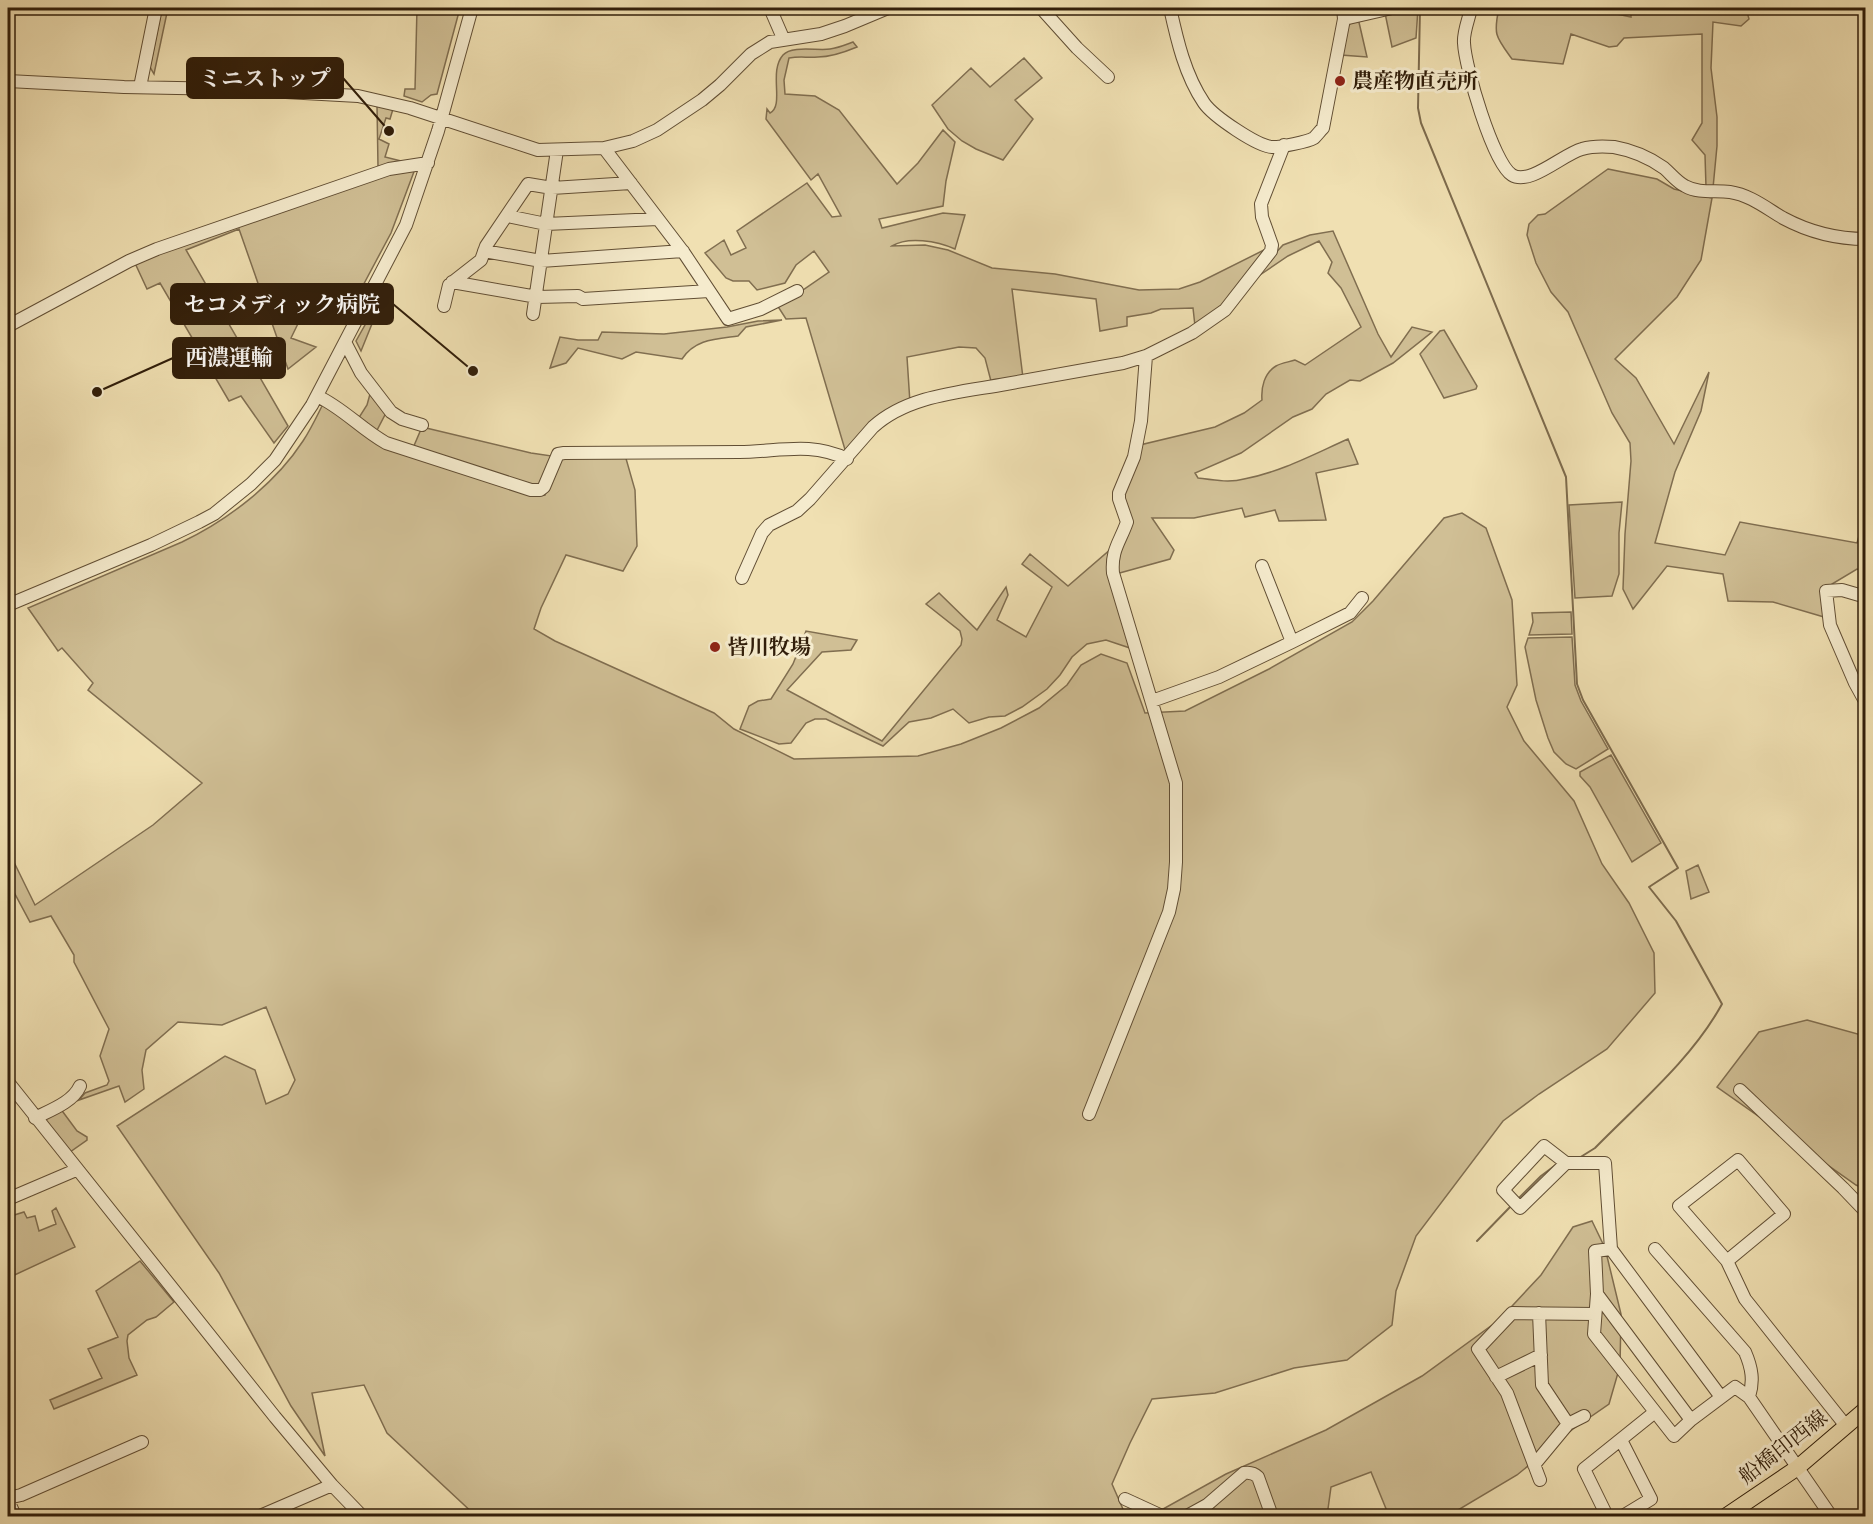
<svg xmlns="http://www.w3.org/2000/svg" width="1873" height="1524" font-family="'Old Standard TT','Noto Serif JP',serif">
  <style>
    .green { fill: #d0bf95; stroke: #806e50; stroke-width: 1.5 }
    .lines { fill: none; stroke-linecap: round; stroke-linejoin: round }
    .stream { stroke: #7d6b4d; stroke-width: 2 }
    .minor-casing { stroke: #614e34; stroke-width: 14 }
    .major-casing { stroke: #311e0a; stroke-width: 17 }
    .minor { stroke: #f5ebcd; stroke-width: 12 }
    .major { stroke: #f0e0b2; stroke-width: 15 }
    .poi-dot { fill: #8f2418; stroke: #f5ebcd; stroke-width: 2 }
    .labels { text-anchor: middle; stroke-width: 6; stroke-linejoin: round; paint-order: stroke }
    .poi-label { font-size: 21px; font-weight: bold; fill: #311e0a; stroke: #f5ebcd; text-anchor: start }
    .street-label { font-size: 21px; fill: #311e0a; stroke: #f5ebcd }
    .leader { fill: none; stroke: #311e0a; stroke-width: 2 }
    .callout-dot { fill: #311e0a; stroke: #f5ebcd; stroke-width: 2 }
    .callout { fill: #311e0a; stroke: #311e0a; stroke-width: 2 }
    .callout-label { font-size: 22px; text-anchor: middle; font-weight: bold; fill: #fff }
  </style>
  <rect width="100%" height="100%" fill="#f0e0b2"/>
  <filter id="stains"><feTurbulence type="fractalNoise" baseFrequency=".00333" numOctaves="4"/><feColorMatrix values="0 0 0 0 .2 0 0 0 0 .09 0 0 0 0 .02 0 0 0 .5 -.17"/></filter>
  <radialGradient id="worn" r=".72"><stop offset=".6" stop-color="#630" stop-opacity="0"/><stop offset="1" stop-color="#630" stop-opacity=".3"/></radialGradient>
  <!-- green -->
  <path class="green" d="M162,8H168L154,74L150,67Z
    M417,8H460L437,94L431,95L422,102L404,96L405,89H415Z
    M1408,8H1418L1416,38L1392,47L1385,13Z
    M1499,8H1589L1631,17V8H1746L1749,19L1741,26L1713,22L1711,68L1717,117V146L1713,188L1706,187L1705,155L1692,140L1702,123V34L1624,38L1617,46L1609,47L1571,34L1563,64L1512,59C1496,37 1493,35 1499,8Z
    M1358,18L1367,57L1341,55C1344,41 1343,24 1358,18Z
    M853,42L857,47C845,52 831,57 818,57C807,58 801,56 789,58L784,80L785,94L815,96L839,110L897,184L918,163L943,130L955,142L946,181L943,206L879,219L882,228L943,213L965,215L955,249C937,241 908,236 892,246L925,245L948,250L992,268L1055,274L1139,290L1179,289L1200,282L1266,249L1222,307L1195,326L1193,308L1161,309L1151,313L1127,317V326L1100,331L1096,299L1012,289L1023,378L992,385L985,358L976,348L959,347L907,357L910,403L846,453L806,318L786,319L777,305L797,294L829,272L814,251L796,265L785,283L757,290L749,281H733L726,278L705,253L724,240L731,255L746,248L737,231L807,183L832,217L841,216L818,174L811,180L766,119L767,109L770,113C785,105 768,72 783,55C792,45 818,51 830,49C838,48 845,45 853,42Z
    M1024,58L1042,78L1015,100L1033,119L1003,160L976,149L962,141L948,129L932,105L971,68L990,87Z
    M377,105L393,109L390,119L386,118L379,139L389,144L385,157L401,161L378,167Z
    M415,169L391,233L352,306L332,296L324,312L310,299L291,338L316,347L288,369L239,229L186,250L288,426L274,443L241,396L229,401L160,283L147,289L134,261L389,173Z
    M1608,169L1657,179L1674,189L1712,198L1701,260L1677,297L1615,359L1636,378L1674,444L1709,372L1701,411L1675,472L1655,543L1725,555L1740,522L1857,543L1865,515V571L1857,569L1832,584L1824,617L1773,602L1728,601L1723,574L1667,566L1633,609L1623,589L1625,534L1631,461L1630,443L1612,413L1568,312L1551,292L1536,263L1527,235L1529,224L1538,215L1545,214Z
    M1333,231L1378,334L1391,357L1412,327L1432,332L1393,363L1360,381L1350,380L1326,394L1312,409L1293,417L1241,453L1195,473L1198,478C1213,480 1230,483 1244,479C1281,472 1314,454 1348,439L1358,464L1316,473L1326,520L1279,521L1275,510L1245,517L1242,508L1194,518H1152L1174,550L1170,559L1116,574V562L1131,521L1122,499L1140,445L1215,427L1244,413L1262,400C1261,388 1264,373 1276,366C1281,363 1289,362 1295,360L1305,365L1361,327L1341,288L1328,273L1332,262L1319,241L1288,256L1248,283L1283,245L1310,235Z
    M378,302L387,306L382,313L376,314L361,351L356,341Z
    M782,320L746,327L738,336C716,339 695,339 682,359L636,352L622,359L578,348L566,363L550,368L560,337L578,340H598L602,332L664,334L727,327L758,321Z
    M1444,330L1477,386L1476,389L1444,398L1420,354L1440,331Z
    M370,394L388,409L375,434L358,419L367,405Z
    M323,404L408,453L540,496L545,495L560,456L625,455L635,490L637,546L623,571L566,555L541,608L534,629L555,641L714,713L734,729L794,759L918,756L961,744L1001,728L1039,708L1067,685L1081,665L1101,654L1127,663L1145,713L1185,711L1269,669L1352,622L1373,601L1444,518L1462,513L1486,528L1512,600L1517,685L1507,707L1524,741L1574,801L1602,864L1629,903L1654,953L1655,993L1607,1049L1539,1094L1503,1121L1416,1236L1396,1291L1392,1325L1347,1360L1294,1368L1215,1393L1152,1399L1130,1443L1112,1484L1126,1516H476L387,1433L364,1385L312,1393L325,1456L291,1406L219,1273L117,1126L225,1056L255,1070L266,1104L288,1094L295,1080L266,1007L222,1025L178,1022L146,1050L142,1070L144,1089L125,1102L119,1086L79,1100L85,1093L107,1085L109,1081L100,1056L109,1029L74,962V955L51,916L30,922L8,881V850L35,905L153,825L202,783L88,690L93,683L62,648L58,651L28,608L182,542C228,520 275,484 303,441C311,429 317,416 323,404Z
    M422,427L531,453L552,456L540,487L413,448Z
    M1622,502L1619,533V574L1612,596L1575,598L1569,505Z
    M1111,549L1133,649L1106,640L1087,644L1072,657L1060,675L1047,689L1022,707L1005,716L989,717L969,723L953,709L931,718L909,722L883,746L826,719H815L806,723L791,743L779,744L740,729L749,706L758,701L771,699L793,664L806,631L857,640L851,650L822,652L787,690L882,741L961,645L962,639L960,631L926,604L939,593L977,630L1006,587L1008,595L997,620L1026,637L1052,587L1022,564L1030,554L1068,586Z
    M1571,612L1572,634L1529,635L1533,622L1532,613Z
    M1572,637L1575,685L1581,701L1608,749L1576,769L1566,764L1554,752L1548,738L1536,700L1525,647L1528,638Z
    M1611,755L1661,843L1632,862L1590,787L1580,776V772Z
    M1698,865L1709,892L1691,899L1686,871Z
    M1807,1020L1865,1036V1189L1856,1185L1717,1087L1759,1032Z
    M60,1108L77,1131L87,1137V1140L70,1152L44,1120Z
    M56,1208L75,1247L8,1278V1211L11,1216L24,1212L27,1218L35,1216L39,1231L56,1224L52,1211Z
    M1592,1221L1605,1248L1621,1314L1620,1366L1609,1404L1573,1429L1517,1475L1448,1516H1389L1371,1472L1331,1487L1327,1516H1168L1163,1509L1226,1474L1326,1430L1422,1376L1499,1320L1541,1275L1573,1227Z
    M140,1261L174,1302L156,1317L147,1320L128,1335L127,1341L129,1358L137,1375L54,1409L50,1400L102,1378L88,1349L118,1337L96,1291Z"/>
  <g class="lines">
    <!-- stream -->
    <path class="stream" d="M1420,8L1418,108L1421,123L1566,477L1577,684L1583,700L1678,868L1649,887L1676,921L1722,1004C1692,1059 1639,1103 1595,1148L1579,1158
      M1517,1200L1541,1176L1557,1164
      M1477,1241L1511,1206"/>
    <!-- minor casing -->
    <g class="minor-casing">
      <path id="minor" d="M770,8L783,38
        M1041,8L1077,48L1108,77
        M1170,8C1177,40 1185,75 1204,103C1213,116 1258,147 1273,147C1281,147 1307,142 1314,138C1317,135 1320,131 1323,128L1344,19L1343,8
        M1471,8C1469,19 1463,32 1464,43C1465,67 1493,163 1512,175C1530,186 1563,154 1582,149C1592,146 1603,146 1614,147C1631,150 1650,158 1664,168C1671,174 1677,182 1685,186C1699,194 1715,190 1730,192C1750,195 1766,208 1783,218C1809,232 1836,239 1866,239
        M1344,19L1392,8
        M8,81L124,87L230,89L358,96L410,108L538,150L604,148L633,141L657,130L702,100L720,85L751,54L770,42L821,34L845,26L888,8
        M140,87L156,8
        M604,148L684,253L728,319L761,309L797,291
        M507,216L546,224L658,219
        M484,251L541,261L683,251
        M452,282L537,297L578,296L583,299L709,291
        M444,306L449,285L481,260L486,246L528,184L552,188L631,183
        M533,314L557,150
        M8,326L129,261L157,249L389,169L428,163
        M345,342L361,373L391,412L402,419L422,425
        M317,396C343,408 361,429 386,443L531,490H540L544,487L558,454L564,453C622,453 680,452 739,452C778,452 810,441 847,459
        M1262,566L1292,642
        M742,578L762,533L769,525L797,511L810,499L873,427C908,395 962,392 1006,384C1045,377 1084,370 1123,363L1146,356L1192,333L1225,310L1271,251L1272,245L1262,217L1261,204L1284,145
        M1866,597L1842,590L1826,591L1830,625L1855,683L1866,703
        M8,605L151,545L199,522L214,514L251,484L275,460L312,405L406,225L438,131L472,8
        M1152,701L1219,677L1292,642L1350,613L1362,598
        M8,1082L275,1417L332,1485L362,1516
        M1740,1090L1843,1188L1866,1212
        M1089,1114L1169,912L1174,889L1176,862V783L1113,573C1111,550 1120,542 1127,522L1119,499V493L1134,457L1141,421L1146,356
        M35,1118C51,1110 73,1102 80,1086
        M1566,1163L1544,1146L1503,1190L1520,1208L1566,1163H1605L1611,1249
        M8,1199L76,1170
        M1655,1249L1745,1352C1752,1368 1754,1381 1749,1397
        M1727,1261L1784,1214L1738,1160L1679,1206L1727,1261L1745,1299L1846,1426
        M1597,1294L1691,1420
        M1539,1313L1542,1385L1568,1424
        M1496,1377L1541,1355
        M1721,1397L1611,1249L1595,1251L1597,1294L1594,1334L1674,1436L1691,1420L1735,1387L1749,1397L1831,1516
        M1621,1440L1651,1499L1623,1516
        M1534,1465L1568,1424L1584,1416
        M1540,1480L1507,1393L1478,1349L1512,1313L1595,1314
        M8,1498L21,1495L142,1442
        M1125,1499L1162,1516
        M8,1500L15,1516
        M260,1516L332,1485
        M1187,1516L1207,1505L1244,1473C1250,1472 1254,1473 1258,1477L1272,1516
        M1607,1516L1584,1469L1655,1412"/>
    </g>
    <!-- major casing -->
    <g class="major-casing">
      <path id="major" d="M1726,1516L1797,1468L1866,1409"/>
    </g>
    <!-- minor -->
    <use href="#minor" class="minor"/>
    <!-- major -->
    <use href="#major" class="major"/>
  </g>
  <!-- markers -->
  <g class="poi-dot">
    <circle cx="1340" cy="81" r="6"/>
    <circle cx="715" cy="647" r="6"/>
  </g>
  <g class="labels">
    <!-- poi labels -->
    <g class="poi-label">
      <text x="1352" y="88">農産物直売所</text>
      <text x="727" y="654">皆川牧場</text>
    </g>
    <!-- street labels -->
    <g class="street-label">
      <text transform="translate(1783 1447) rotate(-38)" y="7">船橋印西線</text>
    </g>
  </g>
  <!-- callouts -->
  <path class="leader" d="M389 131L343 78M473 371L393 304M97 392L173 358"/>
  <g class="callout-dot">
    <circle cx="389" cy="131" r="6"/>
    <circle cx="473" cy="371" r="6"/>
    <circle cx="97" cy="392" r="6"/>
  </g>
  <g class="callout">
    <rect x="187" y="58" width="156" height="40" rx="6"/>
    <rect x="171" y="284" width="222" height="40" rx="6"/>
    <rect x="173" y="338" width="112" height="40" rx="6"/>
  </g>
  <g class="callout-label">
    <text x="265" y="86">ミニストップ</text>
    <text x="282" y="312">セコメディック病院</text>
    <text x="229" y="365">西濃運輸</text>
  </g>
  <!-- margin -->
  <rect width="1873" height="1524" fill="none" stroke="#f0e0b2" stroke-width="30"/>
  <rect x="9" y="9" width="1855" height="1506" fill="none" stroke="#311e0a" stroke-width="3"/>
  <rect x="15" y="15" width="1843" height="1494" fill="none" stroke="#311e0a" stroke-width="1.5"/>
  <rect width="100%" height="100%" filter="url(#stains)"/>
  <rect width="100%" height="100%" fill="url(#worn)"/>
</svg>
